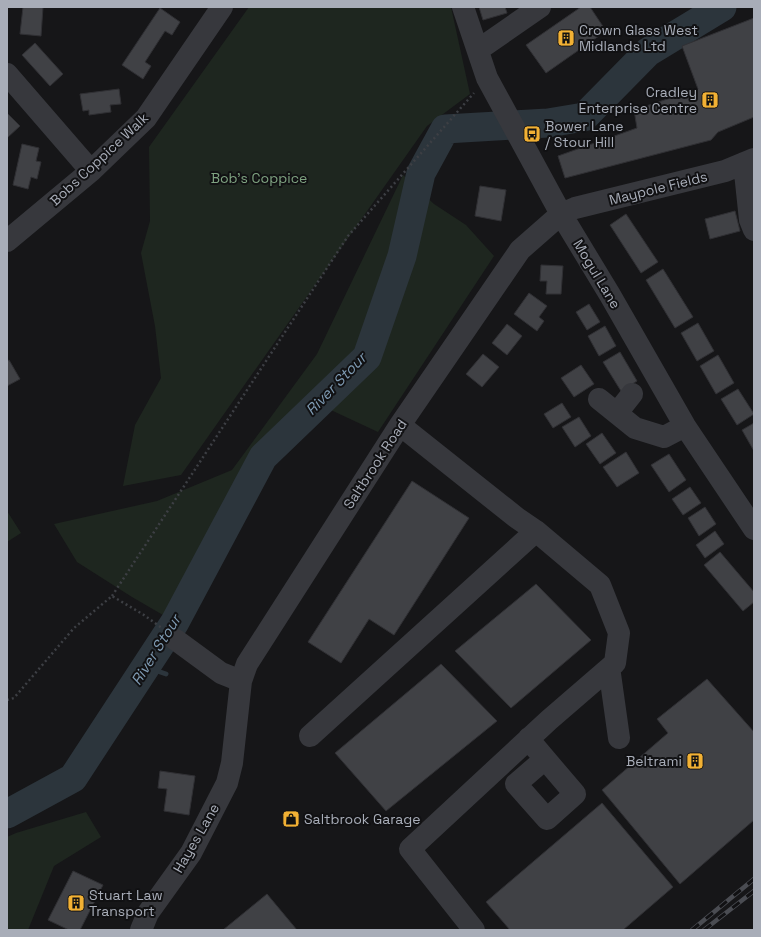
<svg xmlns="http://www.w3.org/2000/svg" width="761" height="937" font-family="'Space Grotesk',sans-serif">
  <style>
    .green { fill: #1e261f }
    .lines { fill: none; stroke-linecap: round; stroke-linejoin: round }
    .stream { stroke: #2c353c; stroke-width: 5 }
    .river { stroke: #2c353c; stroke-width: 29 }
    .building { fill: #404145; stroke: #303034 }
    .path { stroke: #3d3f44; stroke-width: 2.5; stroke-dasharray: 2 3; stroke-linecap: butt }
    .minor { stroke: #37383d; stroke-width: 22 }
    .rail-casing { stroke: #4a4c52; stroke-width: 4.5 }
    .rail { stroke: #111113; stroke-width: 3; stroke-dasharray: 9; stroke-linecap: butt }
    .labels { text-anchor: middle; stroke-width: 4; stroke-linejoin: round; paint-order: stroke }
    .poi-label { font-size: 14px; fill: #a8adb8; stroke: #111113; text-anchor: start }
    .street-label { font-size: 14px; fill: #a8adb8; stroke: #111113 }
    .park-label { font-size: 14px; fill: #7fa381; stroke: #111113 }
    .water-label { font-size: 15px; font-style: italic; fill: #7f9bb3; stroke: #111113 }
  </style>
  <rect width="100%" height="100%" fill="#161618"/>
  <!-- green -->
  <path class="green" d="M249,7H451L470,94L427,126L181,475L123,486L135,425L161,378L155,326L141,253L150,221L149,147Z
    M403,175L434,204L466,225L494,256L378,432L318,404L263,457L175,622L132,597L77,562L54,524L157,501L232,470L317,354Z
    M7,511L21,533L7,542Z
    M86,812L101,837L54,866L28,930H7V837L16,833Z"/>
  <g class="lines">
    <!-- stream -->
    <path class="stream" d="M146,667L166,674"/>
    <!-- river -->
    <path class="river" d="M7,814L73,778L175,622L263,457L367,357L402,256L421,173L445,129L548,123L584,117L648,52L722,7"/>
  </g>
  <!-- building -->
  <path class="building" d="M23,7H43L41,36L20,34Z
    M479,7H505L507,13L483,20Z
    M581,7H590L606,31L546,73L526,45Z
    M160,8L180,22L172,35L165,31L145,62L151,66L143,79L122,65Z
    M754,18V117L718,132L711,140L565,178L558,156L637,128L634,110L698,89L682,46Z
    M35,43L63,74L50,86L22,55Z
    M119,89L121,104L110,105L111,112L89,115V110L83,111L80,94Z
    M7,113L20,126L7,138Z
    M22,144L39,148L36,161L41,162L37,179L31,177L28,189L13,185Z
    M480,186L506,190L501,221L475,216Z
    M735,211L740,231L710,239L705,219Z
    M626,214L658,262L641,273L610,225Z
    M541,265L563,266L561,294H546L547,281H540Z
    M663,269L693,317L675,328L646,280Z
    M529,293L547,306L539,317L544,321L537,331L514,314Z
    M589,304L600,322L587,330L576,312Z
    M698,323L714,351L697,361L681,333Z
    M507,324L522,336L507,355L492,343Z
    M605,326L616,346L599,356L588,336Z
    M620,352L637,381L621,391L603,362Z
    M483,354L499,367L482,387L466,374Z
    M718,355L734,383L716,394L700,366Z
    M9,360L20,379L7,386V361Z
    M581,365L594,384L574,397L561,378Z
    M738,389L754,414L737,425L721,399Z
    M562,403L571,417L553,428L544,414Z
    M579,417L591,436L575,447L562,427Z
    M754,423V451L742,430Z
    M602,433L616,453L600,464L586,444Z
    M626,452L639,473L617,487L603,467Z
    M669,454L686,480L669,492L651,465Z
    M412,481L469,518L394,635L369,619L341,663L308,642Z
    M690,487L701,503L683,515L672,499Z
    M705,507L716,524L699,536L688,518Z
    M715,531L724,544L705,558L696,545Z
    M720,552L754,592V602L743,611L704,565Z
    M536,584L591,640L511,708L455,651Z
    M441,664L497,721L386,811L335,753Z
    M707,679L754,732V820L680,884L602,790L668,733L657,719Z
    M160,771L195,776L189,815L164,811L167,789L158,788Z
    M602,803L673,887L623,930H510L486,902Z
    M73,871L103,885L80,930H69L48,920Z
    M267,894L297,930H223Z"/>
  <g class="lines">
    <!-- path -->
    <path class="path" d="M112,596L348,236L474,93
      M7,700L14,698L74,628L112,596L144,615L163,629"/>
    <!-- minor -->
    <path class="minor" d="M463,7L487,78L561,214L610,295L685,426L754,529
      M478,50L540,7
      M7,74L91,171
      M744,163L750,220L754,230
      M7,241L91,171L146,118L222,7
      M599,399L635,428L664,437L685,426
      M617,413L632,394
      M400,425L517,518L536,531L600,585L619,633L615,663L549,720L410,849L474,930
      M176,640L221,673L241,681
      M607,670L610,674L619,738
      M310,736L536,531
      M529,738L535,747L575,794L547,819L516,784L545,759
      M141,930L148,913L191,853L227,783L232,763L241,681L247,664L400,425L520,250L561,214L575,208L725,171L754,159"/>
    <!-- rail casing -->
    <g class="rail-casing">
      <path id="rail" d="M692,930L754,879
        M704,930L754,891"/>
    </g>
    <!-- rail -->
    <use href="#rail" class="rail"/>
  </g>
  <!-- icons -->
  <defs>
    <g id="building-square" transform="scale(0.9)"><rect x="-9" y="-9" width="18" height="18" rx="4" fill="#f2b134" stroke="#111113"/><path d="M-4-6H4V6H1V3H-1V6H-4ZM-2.5-4.3h1.7v1.8h-1.7ZM.8-4.3h1.7v1.8H.8ZM-2.5-1h1.7V.8h-1.7ZM.8-1h1.7V.8H.8Z" fill="#111"/></g>
    <g id="bus-square" transform="scale(0.9)"><rect x="-9" y="-9" width="18" height="18" rx="4" fill="#f2b134" stroke="#111113"/><path d="M-5-6H5V4H4V6H2V4H-2V6H-4V4H-5ZM-3.5-4V0h7V-4ZM-3.5 1.2v1.5H-2V1.2ZM2 1.2v1.5H3.5V1.2Z" fill="#111"/></g>
    <g id="shop-square" transform="scale(0.9)"><rect x="-9" y="-9" width="18" height="18" rx="4" fill="#f2b134" stroke="#111113"/><path d="M-5-2.5h2.3a2.7 3.5 0 0 1 5.4 0H5L5.5 6h-11ZM-1.5-2.5h3a1.5 2.3 0 0 0-3 0Z" fill="#111"/></g>
  </defs>
  <g fill-rule="evenodd">
    <use href="#building-square" x="566" y="38"/>
    <use href="#building-square" x="710" y="100"/>
    <use href="#bus-square" x="532" y="134"/>
    <use href="#building-square" x="695" y="761"/>
    <use href="#shop-square" x="291" y="819"/>
    <use href="#building-square" x="76" y="903"/>
  </g>
  <g class="labels">
    <!-- poi labels -->
    <g class="poi-label">
      <text x="579" y="35">Crown Glass West<tspan x="579" dy="16">Midlands Ltd</tspan></text>
      <text x="697" y="97" text-anchor="end">Cradley<tspan x="697" dy="16">Enterprise Centre</tspan></text>
      <text x="545" y="131">Bower Lane<tspan x="545" dy="16">/ Stour Hill</tspan></text>
      <text x="682" y="766" text-anchor="end">Beltrami</text>
      <text x="304" y="824">Saltbrook Garage</text>
      <text x="89" y="900">Stuart Law<tspan x="89" dy="16">Transport</tspan></text>
    </g>
    <!-- street labels -->
    <g class="street-label">
      <text transform="translate(99 159) rotate(-43)" y="5">Bobs Coppice Walk</text>
      <text transform="translate(658 188) rotate(-14)" y="5">Maypole Fields</text>
      <text transform="translate(597 274) rotate(59)" y="5">Mogul Lane</text>
      <text transform="translate(375 464) rotate(-57)" y="5">Saltbrook Road</text>
      <text transform="translate(196 838) rotate(-60)" y="5">Hayes Lane</text>
    </g>
    <!-- park labels -->
    <g class="park-label">
      <text x="259" y="183">Bob's Coppice</text>
    </g>
    <!-- water labels -->
    <g class="water-label">
      <text transform="translate(336 384) rotate(-46)" y="5">River Stour</text>
      <text transform="translate(156 650) rotate(-58)" y="5">River Stour</text>
    </g>
  </g>
  <!-- border -->
  <rect width="761" height="937" fill="none" stroke="#a8adb8" stroke-width="16"/>
</svg>
